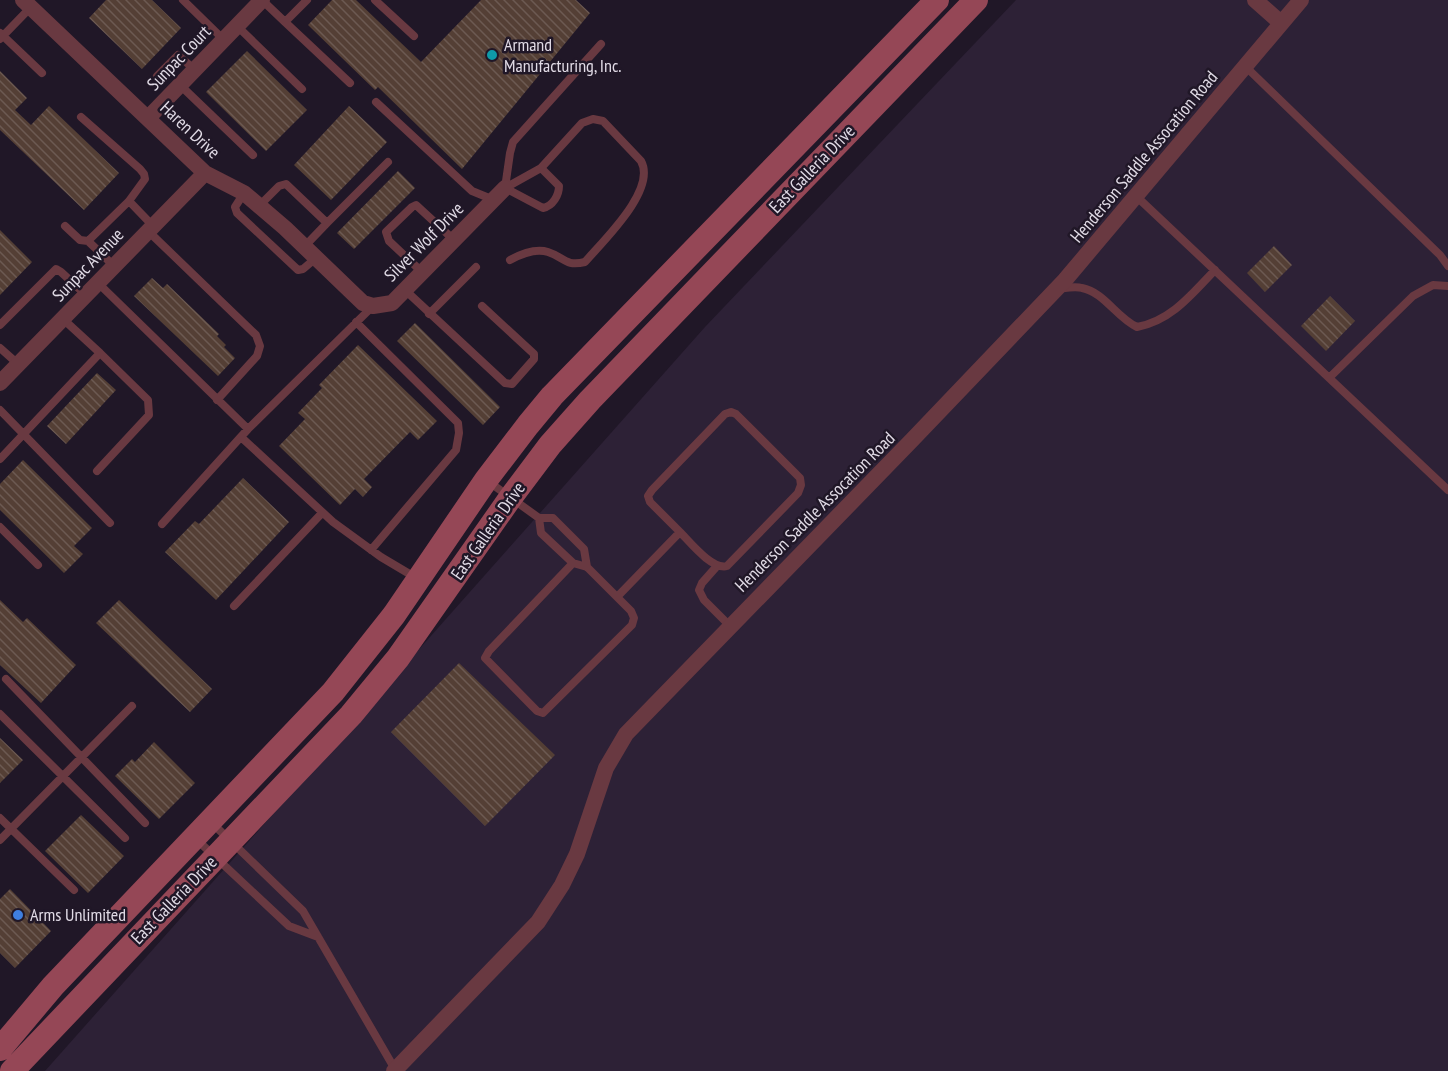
<svg xmlns="http://www.w3.org/2000/svg" width="1448" height="1071" font-family="'PT Sans Narrow',sans-serif">
  <style>
    .built { fill: #2d2136 }
    .building { fill: url(#building-back-hatch) }
    .lines { fill: none; stroke-linecap: round; stroke-linejoin: round }
    .lane { stroke: #693941; stroke-width: 8 }
    .street { stroke: #693941; stroke-width: 16 }
    .secondary { stroke: #954756; stroke-width: 24 }
    .culture-dot { fill: #0f9aa8; stroke: #201727; stroke-width: 2 }
    .shop-dot { fill: #3f7fe0; stroke: #201727; stroke-width: 2 }
    .labels { text-anchor: middle; stroke-width: 5; stroke-linejoin: round; paint-order: stroke }
    .poi-label { font-size: 18px; fill: #e1dbe6; stroke: #201727; text-anchor: start }
    .street-label { font-size: 18px; fill: #e1dbe6; stroke: #201727 }
  </style>
  <defs>
    <pattern id="building-back-hatch" width="6" height="6" patternUnits="userSpaceOnUse" patternTransform="scale(1.5)"><rect width="6" height="6" fill="#543f35"/><path d="M-1 5l2 2M0 0l6 6M5-1l2 2" fill="none" stroke="#6c5a52"/></pattern>
  </defs>
  <rect width="100%" height="100%" fill="#201727"/>
  <!-- built -->
  <path class="built" d="M1016,0H1448V1071H45L705,327Z"/>
  <!-- building -->
  <path class="building" d="M106,0H152L181,28L142,69L89,18Z
    M332,0H356L421,62L481,0H576L590,13L462,169L378,87L375,90L308,25Z
    M247,51L307,110L266,151L206,92Z
    M0,71L27,98L15,110L31,125L49,106L119,173L84,210L0,130Z
    M349,106L387,142L331,200L294,165Z
    M398,171L415,188L354,249L337,233Z
    M0,230L32,262L0,295Z
    M1274,246L1292,265L1265,292L1247,273Z
    M152,278L163,288L167,284L219,334L217,336L226,345L224,347L235,358L218,376L134,296Z
    M1330,296L1355,321L1326,351L1301,326Z
    M415,323L500,407L483,425L397,341Z
    M358,345L437,421L418,440L410,432L364,479L372,487L363,497L355,489L340,505L279,446L305,419L298,413L322,388L319,385Z
    M97,373L116,390L66,444L47,426Z
    M23,460L92,528L74,546L83,554L64,573L0,510V484Z
    M243,478L289,522L216,600L165,552L195,521L199,524Z
    M0,600L23,622L27,618L76,665L41,703L0,665Z
    M119,600L212,689L190,712L96,623Z
    M459,663L555,755L485,826L391,732Z
    M0,738L23,760L0,783Z
    M154,742L195,783L159,819L115,776L132,759L135,762Z
    M81,815L124,856L88,893L45,851Z
    M10,889L51,931L15,968L0,953V899Z"/>
  <g class="lines">
    <!-- lane -->
    <path class="lane" d="M183,0L224,40
      M262,0L285,22L307,0
      M375,0L414,36
      M285,22L350,83
      M237,26L302,89
      M0,33L42,73
      M0,39L31,7
      M1246,67L1440,255L1448,266
      M157,76L178,55L195,70
      M180,85L253,155
      M376,102L472,191L494,200
      M505,188L541,168L582,123L593,119L603,121L641,161C657,190 603,241 585,262C565,267 564,257 548,252C535,248 521,254 510,260
      M505,188L510,153L513,142L601,44
      M505,188L543,208C553,206 559,195 559,186L541,168
      M244,193L235,207L237,213L298,270L303,269L316,258
      M1136,196L1448,490
      M129,201L153,226
      M259,206L279,186L286,184L327,223L388,162
      M65,226L80,240L88,241L129,201L145,179L144,174L140,169L81,117
      M148,231L256,335L260,346L257,356L217,400
      M88,241L114,266
      M304,247L327,223
      M422,272L389,241L386,232L412,207L416,205L454,240
      M98,283L248,429
      M1058,289C1066,288 1075,286 1082,288C1104,292 1117,318 1137,327C1171,321 1192,294 1215,270
      M405,290L505,383L512,384L534,359V354L482,306
      M429,314L476,267
      M356,322L458,423L459,433L456,450L371,550
      M0,325L56,269L61,272L86,295
      M0,348L18,364
      M1329,378L1413,296L1433,285L1448,286
      M0,410L110,523
      M241,437L333,522L381,557L418,579
      M0,459L100,353L63,319
      M97,471L149,415L148,400L100,353
      M489,482L539,518H553L584,549L587,567
      M539,518L541,533L573,563L587,567L631,611L634,618L632,625L543,713L537,711L485,658L489,651L573,563
      M162,524L248,429L373,306
      M0,527L38,565
      M717,566L702,583L699,590L704,600L730,626
      M617,597L680,532C690,542 712,570 727,566L798,493L801,485L800,478L736,414L731,412L725,414L652,490L648,496L650,502L680,532
      M234,606L322,513
      M6,679L145,823
      M0,714L125,838
      M0,818L74,890
      M212,823L303,911L396,1071
      M196,839L289,926L318,937
      M0,840L132,706"/>
    <!-- street -->
    <path class="street" d="M23,0L205,173L244,193L285,228L363,303L373,306L392,303L505,188
      M1255,0L1281,23
      M148,118L262,0
      M0,383L205,173
      M394,1071L538,922L562,885L577,854L606,768L626,734L912,440L1065,280L1301,0"/>
    <!-- secondary -->
    <path class="secondary" d="M0,1049L53,986L333,692L394,615L486,480L528,425L552,396L937,0
      M12,1071L351,715L398,658L511,497L550,445L590,400L976,0"/>
  </g>
  <!-- markers -->
  <circle class="culture-dot" cx="492" cy="55" r="6"/>
  <circle class="shop-dot" cx="18" cy="915" r="6"/>
  <g class="labels">
    <!-- poi labels -->
    <g class="poi-label">
      <text x="504" y="51">Armand<tspan x="504" dy="21">Manufacturing, Inc.</tspan></text>
      <text x="30" y="921">Arms Unlimited</text>
    </g>
    <!-- street labels -->
    <g class="street-label">
      <text transform="translate(179 58) rotate(-46)" y="6">Sunpac Court</text>
      <text transform="translate(190 130) rotate(43)" y="6">Haren Drive</text>
      <text transform="translate(1144 157) rotate(-50)" y="6">Henderson Saddle Assocation Road</text>
      <text transform="translate(812 169) rotate(-46)" y="6">East Galleria Drive</text>
      <text transform="translate(424 242) rotate(-45)" y="6">Silver Wolf Drive</text>
      <text transform="translate(88 265) rotate(-46)" y="6">Sunpac Avenue</text>
      <text transform="translate(815 512) rotate(-45)" y="6">Henderson Saddle Assocation Road</text>
      <text transform="translate(488 531) rotate(-55)" y="6">East Galleria Drive</text>
      <text transform="translate(174 900) rotate(-46)" y="6">East Galleria Drive</text>
    </g>
  </g>
</svg>
